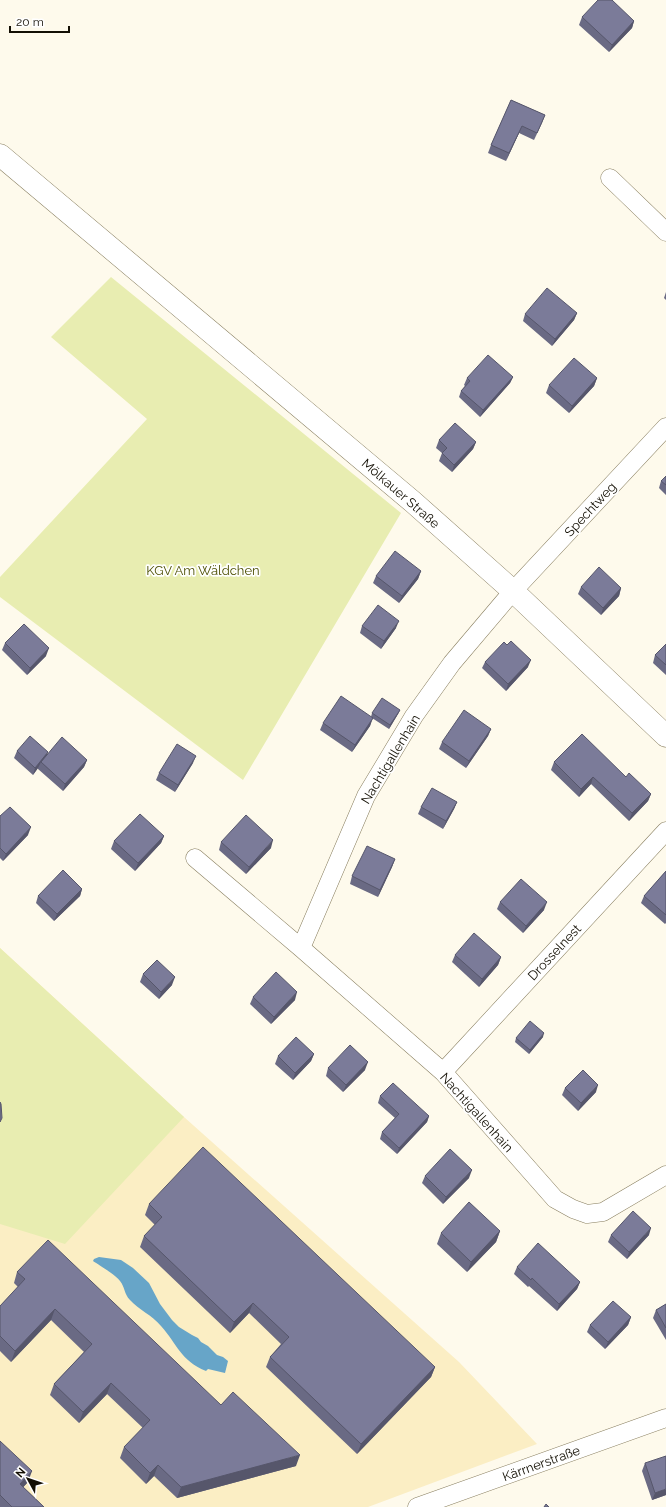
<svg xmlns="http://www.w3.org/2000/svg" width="666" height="1507" font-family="Raleway,sans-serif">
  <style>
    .built { fill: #fbeec4 }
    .green { fill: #e8edb1 }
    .water { fill: #67a5c8 }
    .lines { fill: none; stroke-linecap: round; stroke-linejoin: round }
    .street-casing { stroke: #887e5f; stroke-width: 19 }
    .secondary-casing { stroke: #887e5f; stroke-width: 23 }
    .street { stroke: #fff; stroke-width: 18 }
    .secondary { stroke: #fff; stroke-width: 22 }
    .wall { fill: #6a6a84 }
    .shaded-wall { fill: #56566b }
    .building { fill: #7b7b99; stroke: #56566b }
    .labels { text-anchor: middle; stroke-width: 3.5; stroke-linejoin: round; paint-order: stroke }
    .street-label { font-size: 13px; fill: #130f04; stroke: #fff }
    .park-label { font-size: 13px; fill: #4d4f03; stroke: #fff }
  </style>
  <rect width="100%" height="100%" fill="#fefaec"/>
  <!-- built -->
  <path class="built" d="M0,948L184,1117L459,1362L537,1444L368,1507H0Z"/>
  <!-- green -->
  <path class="green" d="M111,277L401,513L243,780L0,597V577L147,419L51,337Z
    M0,948L184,1117L65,1244L0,1224Z"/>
  <!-- water -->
  <path class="water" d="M99,1257L121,1260L133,1268L149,1283L160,1304L172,1320L179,1327L192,1335L198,1338L201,1342L208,1346L217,1355L223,1357L228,1361L225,1373L208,1369L206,1371C180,1360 178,1345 161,1326C152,1315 139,1310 130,1300C124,1294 125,1287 120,1281C117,1276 99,1265 93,1261L94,1259Z"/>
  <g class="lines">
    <!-- street casing -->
    <g class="street-casing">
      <path id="street" d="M610,178L666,232
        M195,858L301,948L443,1072L555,1199L573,1209L587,1214L603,1212L666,1175
        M301,948L366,796L414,716L452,663L513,591L666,427
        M443,1072L666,831
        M417,1507L666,1418"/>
    </g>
    <!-- secondary casing -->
    <g class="secondary-casing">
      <path id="secondary" d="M0,155L413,502L513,591L666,736"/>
    </g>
    <!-- street -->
    <use href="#street" class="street"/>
    <!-- secondary -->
    <use href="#secondary" class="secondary"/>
  </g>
  <!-- wall -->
  <path class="wall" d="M582,17L634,21L632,28L609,52L579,25Z
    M511,100L545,115L534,140L519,133L506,161L488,153L491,145Z
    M666,292V300L664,298Z
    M577,313L574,320L552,346L523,321L525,314Z
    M513,377L510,383L480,417L459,397L461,391L465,386L464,385L467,378Z
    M597,378L594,386L569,413L546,393L549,385Z
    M439,440L476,442L473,449L452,472L439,461L442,453L436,448Z
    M666,476V495L659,488L661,481Z
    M421,571L418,579L399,603L373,583L376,576Z
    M581,587L621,588L619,596L601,615L578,594Z
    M362,626L396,628L381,649L360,633Z
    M5,643L46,656L27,675L2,650Z
    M666,644V675L653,663L655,655Z
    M485,662L528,667L506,691L482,668Z
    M400,710L398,714L389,729L372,718L370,726L352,752L320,730L323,723L371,717L372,713Z
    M491,729L488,736L466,768L439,749L442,742Z
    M17,751L48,754L87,760L84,767L63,791L38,769V768L33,775L14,758Z
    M554,762L626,777L651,794L648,801L629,821L591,784L579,797L551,770Z
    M193,763L175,792L156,780L159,773Z
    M457,802L454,809L443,829L418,814L421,807Z
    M0,816L28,835L3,861L0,858Z
    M164,836L161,843L135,871L111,849L114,841Z
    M221,842L271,848L246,874L219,850Z
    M395,859L392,867L378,897L350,884L352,876Z
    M666,871V923L665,924L641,903L644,896Z
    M82,889L80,896L54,921L36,903L38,896Z
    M500,902L544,910L523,933L497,909Z
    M455,955L501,957L498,965L479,987L452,962Z
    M143,974L172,985L159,999L140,982Z
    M253,997L295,1000L271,1024L250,1004Z
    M543,1037L529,1054L515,1042L516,1038Z
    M314,1054L311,1061L293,1080L275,1064L278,1056Z
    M328,1068L365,1070L343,1092L326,1076Z
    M565,1088L596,1092L578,1111L562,1095Z
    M380,1096L429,1116L427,1122L397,1154L380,1139L382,1132L395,1118L378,1103Z
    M425,1176L469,1178L443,1204L422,1183Z
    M149,1204L435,1367L431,1377L357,1454L266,1367L270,1357L281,1344L249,1313L230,1333L140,1247L144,1236L155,1225L145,1215Z
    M500,1231L496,1242L467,1272L437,1244L441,1233Z
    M611,1235H649L627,1259L608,1242Z
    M517,1267L580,1282L577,1289L557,1311L529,1286L528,1287L514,1274Z
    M17,1272L221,1405L296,1466L177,1498L154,1476L146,1484L120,1458L124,1447L143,1428L107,1394L79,1423L50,1395L54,1384L84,1352L51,1320L11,1362L0,1351V1306L18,1287L14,1283Z
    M666,1304V1340L653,1318L656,1310Z
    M631,1317L628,1325L605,1349L587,1332L590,1325Z
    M0,1441L28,1482L23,1487L44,1507H0Z
    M645,1463L666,1495L652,1500L642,1471Z"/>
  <!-- shaded-wall -->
  <path class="shaded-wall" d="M634,21L632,28L609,52L612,45Z
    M545,115L542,123L534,140L537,133Z
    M522,126L519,133L506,161L509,153Z
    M577,313L574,320L552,346L555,339Z
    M513,377L510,383L480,417L483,410Z
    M597,378L594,386L569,413L572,406Z
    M476,442L473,449L452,472L454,465Z
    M421,571L418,579L399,603L402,596Z
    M621,588L619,596L601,615L603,608Z
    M399,621L396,628L381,649L384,641Z
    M49,648L46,656L27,675L30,668Z
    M531,660L528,667L506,691L508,684Z
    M400,710L398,714L389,729L390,725Z
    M373,718L370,726L352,752L355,745Z
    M491,729L488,736L466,768L469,761Z
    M48,752L46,759L41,762L38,768L33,775L35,768Z
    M196,756L193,763L175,792L178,785Z
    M87,760L84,767L63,791L65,784Z
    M593,777L591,784L579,797L581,789Z
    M651,794L648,801L629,821L632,813Z
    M457,802L454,809L443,829L446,821Z
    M31,827L28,835L3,861L6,854Z
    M164,836L161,843L135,871L138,863Z
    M273,840L271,848L246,874L249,867Z
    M395,859L392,867L378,897L380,890Z
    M82,889L80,896L54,921L57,914Z
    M547,902L544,910L523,933L526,926Z
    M501,957L498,965L479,987L482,979Z
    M175,977L172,985L159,999L161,992Z
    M297,992L295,1000L271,1024L274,1017Z
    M544,1033L543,1037L529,1054L530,1050Z
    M314,1054L311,1061L293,1080L295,1073Z
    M368,1062L365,1070L343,1092L346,1085Z
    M598,1085L596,1092L578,1111L581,1103Z
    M429,1116L427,1122L397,1154L399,1148Z
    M472,1170L469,1178L443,1204L446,1197Z
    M651,1228L649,1235L627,1259L629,1252Z
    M500,1231L496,1242L467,1272L471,1262Z
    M580,1282L577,1289L557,1311L559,1304Z
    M253,1303L249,1313L230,1333L234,1322Z
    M55,1309L51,1320L11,1362L15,1351Z
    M631,1317L628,1325L605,1349L608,1342Z
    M435,1367L431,1377L357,1454L361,1444Z
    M111,1383L107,1394L79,1423L83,1412Z
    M300,1455L296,1466L177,1498L181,1487Z
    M158,1465L154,1476L146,1484L150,1473Z
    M32,1471L28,1482L16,1495L20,1484Z
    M666,1489V1495L652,1500L655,1493Z"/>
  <!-- building -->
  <path class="building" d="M598,0H612L634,21L612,45L582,17Z
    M511,100L545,115L537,133L522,126L509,153L491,145Z
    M547,288L577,313L555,339L525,314Z
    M488,355L513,377L483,410L461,391L470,381L467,378Z
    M574,358L597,378L572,406L549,385Z
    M455,423L476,442L454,465L442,453L447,448L439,440Z
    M666,476V485L661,481Z
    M395,551L421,571L402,596L376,576Z
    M599,567L621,588L603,608L581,587Z
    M378,605L399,621L384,641L362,626Z
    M24,624L49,648L30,668L5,643Z
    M511,641L531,660L508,684L485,662L504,642L507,645Z
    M666,644V665L655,655Z
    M341,696L373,718L355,745L323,723Z
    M382,698L400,710L390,725L372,713Z
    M464,710L491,729L469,761L442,742Z
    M582,734L626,777L629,773L651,794L632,813L593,777L581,789L554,762Z
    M30,736L48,752L35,768L17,751Z
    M62,737L87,760L65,784L41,762Z
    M177,744L196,756L178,785L159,773Z
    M432,788L457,802L446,821L421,807Z
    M10,807L31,827L6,854L0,848V816Z
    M140,814L164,836L138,863L114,841Z
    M246,815L273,840L249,867L221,842Z
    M367,846L395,859L380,890L352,876Z
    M63,870L82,889L57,914L38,896Z
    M666,871V915L644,896Z
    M521,879L547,902L526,926L500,902Z
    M474,933L501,957L482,979L455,955Z
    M157,960L175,977L161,992L143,974Z
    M276,972L297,992L274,1017L253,997Z
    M530,1021L544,1033L530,1050L516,1038Z
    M296,1037L314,1054L295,1073L278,1056Z
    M350,1045L368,1062L346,1085L328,1068Z
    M583,1070L598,1085L581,1103L565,1088Z
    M393,1083L429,1116L399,1148L382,1132L399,1114L380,1096Z
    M0,1102L1,1104L2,1118L0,1122Z
    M203,1147L435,1367L361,1444L270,1357L289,1337L253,1303L234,1322L144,1236L162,1217L149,1204Z
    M450,1149L472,1170L446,1197L425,1176Z
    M469,1202L500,1231L471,1262L441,1233Z
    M633,1211L651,1228L629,1252L611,1235Z
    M48,1240L221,1405L233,1392L300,1455L181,1487L158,1465L150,1473L124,1447L150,1420L111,1383L83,1412L54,1384L92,1344L55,1309L15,1351L0,1336V1306L25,1279L17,1272Z
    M538,1243L580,1282L559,1304L532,1278L531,1280L517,1267Z
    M613,1301L631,1317L608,1342L590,1325Z
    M666,1304V1328L656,1310Z
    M0,1441L32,1471L20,1484L44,1507H12L0,1495Z
    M666,1456V1489L655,1493L645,1463Z
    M546,1504L549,1507H544Z"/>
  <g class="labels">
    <!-- street labels -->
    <g class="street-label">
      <text transform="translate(401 493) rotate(41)" y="5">Mölkauer Straße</text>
      <text transform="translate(590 509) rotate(-47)" y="5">Spechtweg</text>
      <text transform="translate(390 759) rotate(-59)" y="5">Nachtigallenhain</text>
      <text transform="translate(554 952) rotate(-47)" y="5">Drosselnest</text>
      <text transform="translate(477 1112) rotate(48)" y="5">Nachtigallenhain</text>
      <text transform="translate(541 1463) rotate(-20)" y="5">Kärrnerstraße</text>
    </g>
    <!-- park labels -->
    <g class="park-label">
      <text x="203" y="575">KGV Am Wäldchen</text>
    </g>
  </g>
  <!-- north arrow -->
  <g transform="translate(28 1479) rotate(310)" stroke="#ffffff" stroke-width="3" paint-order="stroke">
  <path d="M0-3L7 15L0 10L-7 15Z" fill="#130f04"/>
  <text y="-6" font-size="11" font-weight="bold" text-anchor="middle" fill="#130f04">N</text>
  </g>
  <!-- scale -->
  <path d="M10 26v6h59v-6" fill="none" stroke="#130f04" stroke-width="2"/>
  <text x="16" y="26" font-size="12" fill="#130f04" stroke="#ffffff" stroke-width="3" paint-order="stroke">20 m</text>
</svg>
